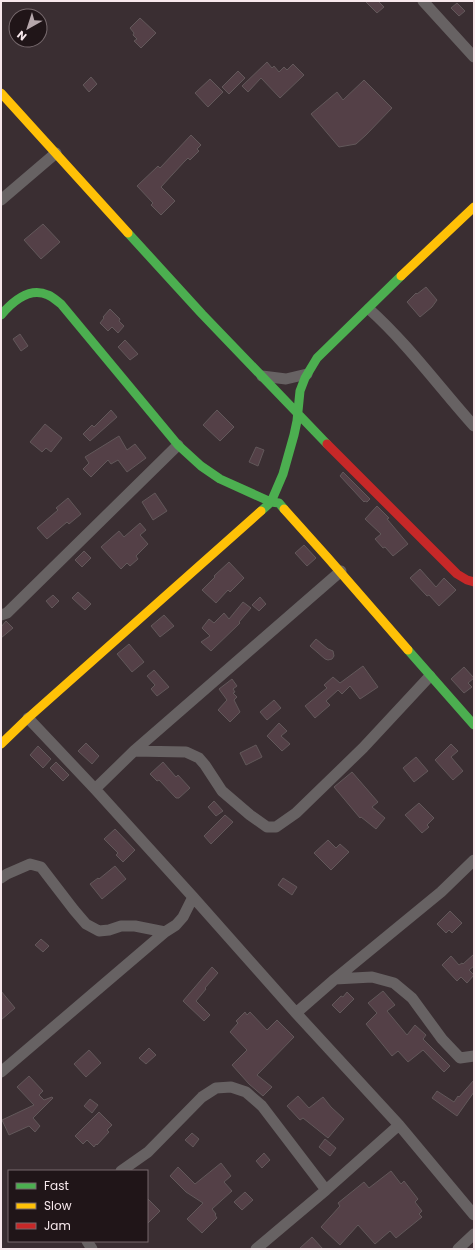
<svg xmlns="http://www.w3.org/2000/svg" width="475" height="1250" font-family="Poppins,sans-serif">
  <style>
    .building { fill: #544047; stroke: #62585a }
    .lines { fill: none; stroke-linecap: round; stroke-linejoin: round }
    .street { stroke: #676263; stroke-width: 11 }
    .fast { stroke: #4caf50; stroke-width: 9 }
    .slow { stroke: #ffc107; stroke-width: 9 }
    .jam { stroke: #c62828; stroke-width: 9 }
  </style>
  <rect width="100%" height="100%" fill="#3a2e32"/>
  <!-- building -->
  <path class="building" d="M365,1H378L384,7L377,13Z
    M457,3L465,11L459,16L451,8Z
    M140,18L156,33L141,48L134,41L137,39L133,35L134,33L130,28Z
    M267,62L272,68L274,66L279,72L284,67L287,70L293,64L304,75L280,98L261,78L248,92L242,86Z
    M238,71L245,78L229,94L222,87Z
    M91,77L97,84L89,92L83,85Z
    M210,79L223,92L208,107L195,93Z
    M364,80L392,108L366,135L356,144L339,147L311,114L337,92L343,100Z
    M191,135L201,145L197,149L199,151L190,160L188,158L184,162L161,187L175,201L161,215L151,205L153,203L137,186L158,166L160,168Z
    M43,224L60,242L41,259L24,240Z
    M426,287L437,300L432,307L420,317L407,302L416,293L417,294Z
    M110,309L120,319L119,321L124,326L118,333L112,327L108,331L100,323L104,318L103,317Z
    M20,334L28,346L21,351L13,339Z
    M125,340L138,354L130,360L118,347Z
    M111,410L117,417L90,441L83,434L92,425L94,427Z
    M217,410L234,427L220,441L203,425Z
    M45,424L62,438L51,452L46,448L42,452L30,442Z
    M119,436L127,450L135,444L146,458L127,472L118,460L111,464L108,460L91,477L83,469L89,463L85,457Z
    M256,447L264,450L258,466L249,462Z
    M343,472L370,499L367,502L365,501L364,502L340,476Z
    M155,493L167,511L153,520L142,502Z
    M68,498L81,514L69,524L67,522L47,539L37,528L58,510L56,508Z
    M377,506L389,518L387,519L408,544L393,556L385,547L383,548L375,539L381,534L365,519Z
    M140,523L146,530L140,535L148,544L136,556L138,559L130,566L127,563L121,569L101,547L119,531L124,537Z
    M304,545L316,558L307,566L295,553Z
    M84,551L91,558L82,567L75,560Z
    M229,562L244,578L230,592L228,590L216,603L202,590L215,577L214,576Z
    M420,569L436,587L444,578L456,590L439,606L429,595L427,596L410,578Z
    M78,592L91,604L85,610L72,598Z
    M53,595L59,601L52,608L46,601Z
    M260,597L266,604L259,611L252,605Z
    M243,602L251,608L239,622L240,623L211,651L201,642L210,636L202,628L209,619L214,623L224,613L229,619Z
    M164,615L174,626L160,637L151,626Z
    M6,621L13,628L1,638V627Z
    M316,639L328,649L333,651L334,656L332,659L328,660L325,659L310,646Z
    M129,644L144,662L132,672L117,654Z
    M363,666L378,687L360,699L350,686L342,694L338,690L326,701L330,705L315,718L305,706L327,688L324,685L333,677L340,683Z
    M464,667L474,678L468,683L472,687L464,693L451,679Z
    M154,670L169,687L157,696L151,689L155,685L147,676Z
    M232,679L237,686L233,689L235,692L233,693L237,697L234,700L240,712L230,722L218,710L227,700L219,689Z
    M274,700L281,708L267,720L260,712Z
    M279,723L287,731L281,736L290,744L282,751L267,736Z
    M86,743L99,756L92,764L78,751Z
    M451,744L458,751L451,757L463,771L453,780L435,760Z
    M256,745L262,757L246,765L240,753Z
    M38,746L51,759L43,768L30,755Z
    M416,757L428,771L414,782L403,768Z
    M56,762L69,775L63,781L50,768Z
    M163,762L176,777L178,775L190,788L179,798H176L159,780L157,781L150,774Z
    M352,772L378,802L372,807L385,818L376,829L361,817L360,818L334,787Z
    M214,801L223,811L216,816L208,807Z
    M419,803L434,818L427,825L429,827L422,833L405,815Z
    M225,815L233,822L211,844L204,836Z
    M115,829L135,850L123,862L116,855L118,853L104,839Z
    M328,840L336,848L340,844L349,852L331,870L314,853Z
    M115,866L126,879L102,899L90,884L98,878L99,879Z
    M283,878L297,887L292,895L278,885Z
    M450,911L462,923L452,933L449,930L446,933L437,924Z
    M41,939L49,946L43,952L35,945Z
    M474,954V966L469,970L474,975L467,983L461,977L457,981L442,965L451,956L459,965L462,963L463,964Z
    M212,967L218,973L205,988L206,989L196,1001L210,1015L204,1021L183,1001Z
    M1,991L15,1008L1,1020Z
    M383,991L395,1005L387,1011L407,1035L415,1025L426,1035L423,1039L450,1066L444,1072L423,1050L408,1062L398,1051L392,1056L366,1024L377,1013L368,1003Z
    M347,992L354,999L340,1013L332,1005L341,996L343,997Z
    M245,1012L247,1015L250,1012L267,1030L277,1020L294,1037L257,1075L272,1087L263,1096L249,1084L232,1065L247,1050L230,1032L238,1023L236,1021Z
    M149,1048L156,1055L146,1064L139,1058Z
    M89,1050L101,1063L86,1077L74,1064Z
    M29,1076L43,1091L39,1095L44,1100L52,1097L53,1098L33,1118L40,1126L35,1132L29,1126L9,1135L2,1120L34,1105L17,1087Z
    M474,1080V1092L457,1116L432,1098L437,1091L454,1102L458,1096L459,1097Z
    M298,1096L309,1108L323,1097L331,1107L344,1119L328,1138L303,1118L300,1120L287,1106Z
    M90,1099L98,1105L92,1113L84,1106Z
    M99,1112L112,1125L107,1130L109,1132L97,1145L96,1144L94,1147L87,1140L83,1144L75,1136Z
    M192,1133L199,1139L193,1147L185,1140Z
    M325,1139L336,1148L330,1156L319,1147Z
    M264,1153L270,1160L262,1168L256,1161Z
    M221,1163L231,1176L224,1182L232,1191L212,1209L216,1214L215,1215L217,1218L202,1233L187,1219L203,1203L186,1192L170,1176L178,1167L195,1184Z
    M391,1171L401,1184L404,1181L418,1199L415,1202L422,1211L419,1214L422,1217L396,1238L390,1231L375,1244L358,1225L340,1245L321,1227L340,1206L338,1203L364,1182L369,1188Z
    M245,1192L253,1200L242,1210L234,1202Z
    M147,1198L160,1211L147,1224Z
    M312,1237L323,1249H299Z"/>
  <g class="lines">
    <!-- street -->
    <path class="street" d="M423,1L474,57
      M1,200L56,153
      M369,309C408,344 439,387 474,426
      M262,376L286,379L307,374
      M1,615L7,613L178,445
      M28,718L95,789L193,897L296,1013L399,1125L474,1215
      M134,751L186,752L199,758L205,765L222,791L250,815L267,827H276L296,813L363,748L430,676
      M95,789L134,751L341,571
      M1,878L7,874L30,864L41,867L74,910L86,924L99,931L109,930L121,926H135L165,932
      M335,979L372,977L394,983L412,998L442,1039L460,1058L474,1056
      M296,1013L335,979L441,892L474,860
      M1,1072L165,932L176,925L183,917L193,897
      M121,1171L148,1152L202,1097L216,1088L231,1087L246,1092L262,1106L326,1190
      M87,1241L92,1249
      M256,1249L326,1190L399,1125
      M458,1249L474,1234"/>
    <!-- fast -->
    <path class="fast" d="M128,233L202,314L327,444
      M1,315C12,302 29,286 48,295C53,297 57,301 61,304L178,445L201,466L220,479L271,502L279,503L284,509
      M261,511L271,502L283,474L294,435L297,421L300,391L305,378L317,358L401,276
      M408,650L474,725"/>
    <!-- slow -->
    <path class="slow" d="M1,93L128,233
      M401,276L474,207
      M284,509L328,558L408,650
      M1,744L28,718L261,511"/>
    <!-- jam -->
    <path class="jam" d="M327,444L457,574L467,580L474,582"/>
  </g>
  <!-- border -->
  <rect width="475" height="1250" fill="none" stroke="#f7e8ec" stroke-width="4"/>
  <!-- legend -->
  <rect x="8" y="1170" width="140" height="72" fill="#201518" stroke="#76696d"/>
  <rect x="16" y="1183" width="20" height="6" fill="#4caf50" stroke="#76696d"/>
  <text x="44" y="1190" font-size="12" fill="#f7e8ec">Fast</text>
  <rect x="16" y="1203" width="20" height="6" fill="#ffc107" stroke="#76696d"/>
  <text x="44" y="1210" font-size="12" fill="#f7e8ec">Slow</text>
  <rect x="16" y="1223" width="20" height="6" fill="#c62828" stroke="#76696d"/>
  <text x="44" y="1230" font-size="12" fill="#f7e8ec">Jam</text>
  <!-- north arrow -->
  <g transform="translate(28 28) rotate(219)"><circle r="19" fill="#201518" stroke="#76696d"/>
  <path d="M0-3L7 15L0 10L-7 15Z" fill="#b5a7ab"/>
  <text y="-6" font-size="11" font-weight="bold" text-anchor="middle" fill="#f7e8ec">N</text>
  </g>
</svg>
